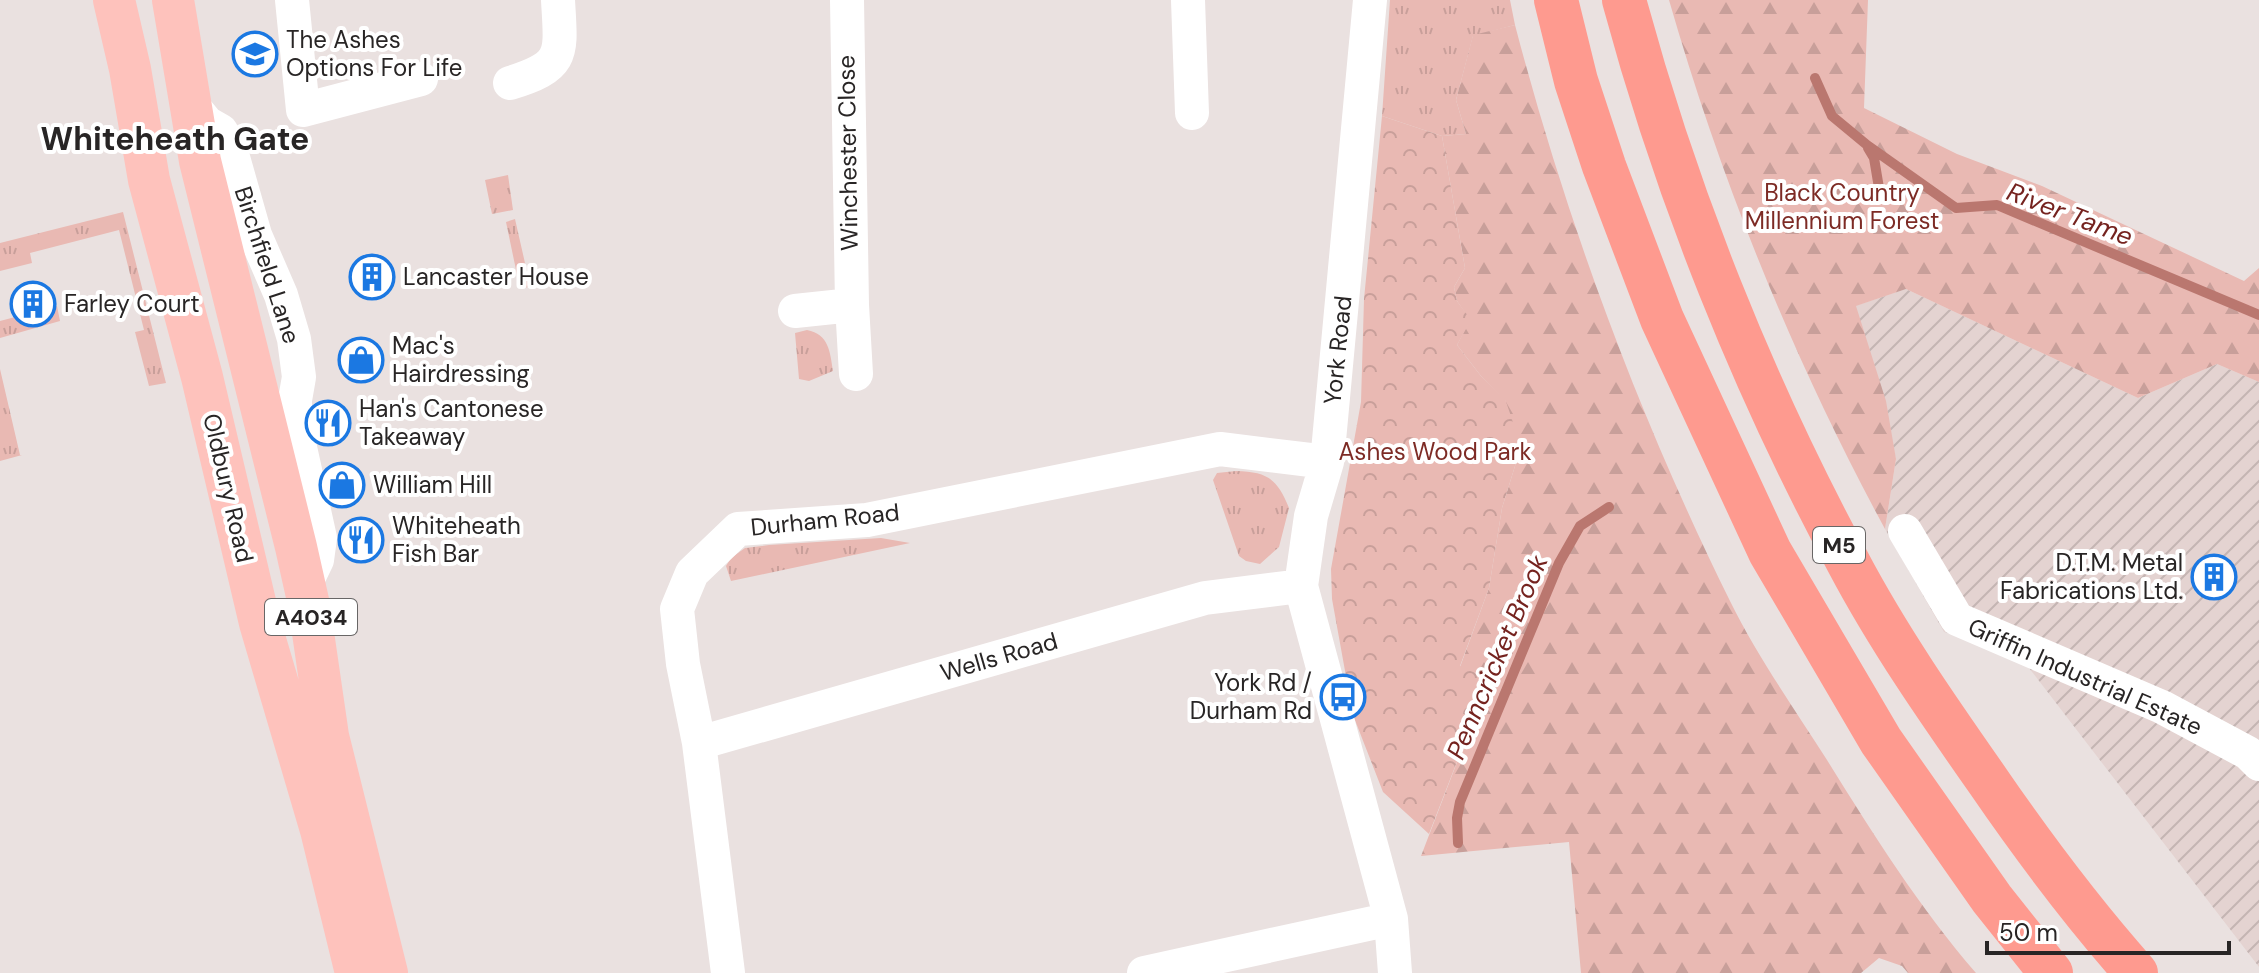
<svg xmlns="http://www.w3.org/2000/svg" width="2259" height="973" font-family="'DM Sans',sans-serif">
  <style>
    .industrial { fill: url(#industrial-furrows) }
    .grass { fill: url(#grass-tufts) }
    .forest { fill: url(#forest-firs) }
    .park { fill: url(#park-crowns) }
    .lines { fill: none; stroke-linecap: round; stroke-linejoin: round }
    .stream { stroke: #ba776f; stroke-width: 10 }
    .minor { stroke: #fff; stroke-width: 34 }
    .major { stroke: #fec2bc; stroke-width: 42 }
    .highway { stroke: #fe9a8f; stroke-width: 44 }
    .labels { text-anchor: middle; stroke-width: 8; stroke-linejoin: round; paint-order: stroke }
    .shield { fill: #fff; stroke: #686666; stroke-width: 2 }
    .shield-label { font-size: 22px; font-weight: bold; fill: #282525 }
    .poi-label { font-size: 24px; fill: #282525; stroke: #fff; text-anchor: start }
    .street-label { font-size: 24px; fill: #282525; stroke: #fff }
    .park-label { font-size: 24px; fill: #7d2b25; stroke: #fff }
    .water-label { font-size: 26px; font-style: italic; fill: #75231f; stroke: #fff }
    .district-label { font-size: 32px; font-weight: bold; fill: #282525; stroke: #fff }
  </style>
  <defs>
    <pattern id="industrial-furrows" width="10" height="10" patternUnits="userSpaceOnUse" patternTransform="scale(2)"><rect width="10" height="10" fill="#e4d3d1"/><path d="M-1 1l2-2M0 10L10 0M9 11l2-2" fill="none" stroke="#c4b5b3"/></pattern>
    <pattern id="grass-tufts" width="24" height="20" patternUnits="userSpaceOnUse" patternTransform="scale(2)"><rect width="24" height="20" fill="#e9b9b3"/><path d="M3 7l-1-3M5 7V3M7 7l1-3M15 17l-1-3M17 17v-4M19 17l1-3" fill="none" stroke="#c89f9a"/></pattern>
    <pattern id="forest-firs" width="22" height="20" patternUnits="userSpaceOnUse" patternTransform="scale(2)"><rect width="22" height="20" fill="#e9b9b3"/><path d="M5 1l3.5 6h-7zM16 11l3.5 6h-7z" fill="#c89f9a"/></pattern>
    <pattern id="park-crowns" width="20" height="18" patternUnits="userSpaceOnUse" patternTransform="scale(2)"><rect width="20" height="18" fill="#e9b9b3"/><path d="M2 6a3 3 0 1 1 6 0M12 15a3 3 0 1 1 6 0" fill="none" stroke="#c89f9a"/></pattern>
  </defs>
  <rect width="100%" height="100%" fill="#eae1e0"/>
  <!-- industrial -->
  <path class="industrial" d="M1906,289L2138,398L2217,364L2259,382V967L2016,651L1944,632L1885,529L1896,459L1855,306Z"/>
  <!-- grass -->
  <path class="grass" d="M1390,0H1510L1515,25L1473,36L1456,100L1466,134L1442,136L1382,116Z
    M508,175L513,210L492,214L485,180Z
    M123,212L166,383L149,386L135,332L144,330L119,230L30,253L32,263L0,271V243Z
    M515,219L525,263L528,287L520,289L506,222Z
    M57,306L60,321L0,338V321Z
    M807,330C829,334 830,352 833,371L809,381L799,379L795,333Z
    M0,369L20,455H22L0,461Z
    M1236,471C1267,472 1277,478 1289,508L1279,547L1260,564L1246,561L1239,556L1213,480L1217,473Z
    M881,538L910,543L731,581L726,566L731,558L745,548L769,545Z"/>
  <!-- forest -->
  <path class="forest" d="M1669,0H1868L1864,108L1957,154L2042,186L2244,281L2259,268V382L2217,364L2138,398L1906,289L1856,306L1886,401L1896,459L1885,529C1794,361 1722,184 1669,0Z
    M1515,25C1567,223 1639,417 1730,601C1757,656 1794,708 1827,760C1873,834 1919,907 1976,973H1908L1902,966L1879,958L1861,973H1581L1569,842L1421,856L1489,679L1460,667L1489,588L1502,508L1519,453L1505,400L1481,376L1457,345L1470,320L1457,301L1454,287L1465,268L1442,136L1466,134L1456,100L1473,35Z"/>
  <!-- park -->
  <path class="park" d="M1382,116L1442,136L1465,268L1454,287L1457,301L1471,320L1457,345L1481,376L1505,399L1512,419L1519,453L1502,508L1489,588L1460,666L1489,679L1429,834L1383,792L1353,715L1332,599L1331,569L1361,402L1364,299Z"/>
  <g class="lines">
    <!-- stream -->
    <path class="stream" d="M1815,78L1832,116L1867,145L1956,208L1997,205L2259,315
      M1868,148L1874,158L1879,188
      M1458,843L1457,818L1460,802L1559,563L1580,526L1609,507"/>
    <!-- minor -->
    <path class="minor" d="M292,0L303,110L421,79
      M847,0L852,305
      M1188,0L1192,113
      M1370,0L1327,462L1311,516L1301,586L1391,919L1395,973
      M510,83C566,66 561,54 558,0
      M189,101L207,123L221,131L230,147L255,235L281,295L294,339L299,377L295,400V425L320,538L317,560L305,585
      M795,311L852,305L856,374
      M1905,531L1957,619L2162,707L2248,753L2259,764
      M699,743L1205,598L1301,586
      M728,973L699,743L683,664L677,609L692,573L738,529L867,520L1220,449L1327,462
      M1144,973L1391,919"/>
    <!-- major -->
    <path class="major" d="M114,0L130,69L149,180L202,377L260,623L321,830L356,973
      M173,0L200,161L296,547L309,605L328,736L387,973"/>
    <!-- highway -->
    <path class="highway" d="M1556,0L1576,81L1604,166L1662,319L1770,552L1881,741L1992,899L2051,973
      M1624,0C1676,193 1753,386 1848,562C1888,638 1939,711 1988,781C2034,848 2082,912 2136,973"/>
  </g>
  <!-- icons -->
  <defs>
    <g id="school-ring" transform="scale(2.3)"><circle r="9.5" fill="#fff" stroke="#1b78e2" stroke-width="1.5"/><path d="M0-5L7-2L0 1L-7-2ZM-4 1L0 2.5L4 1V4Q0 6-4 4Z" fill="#1b78e2"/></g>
    <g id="building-ring" transform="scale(2.3)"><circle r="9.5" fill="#fff" stroke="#1b78e2" stroke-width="1.5"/><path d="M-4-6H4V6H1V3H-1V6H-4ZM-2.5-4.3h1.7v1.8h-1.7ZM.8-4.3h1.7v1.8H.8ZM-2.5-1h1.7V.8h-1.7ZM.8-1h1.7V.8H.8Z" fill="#1b78e2"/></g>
    <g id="shop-ring" transform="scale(2.3)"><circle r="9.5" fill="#fff" stroke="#1b78e2" stroke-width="1.5"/><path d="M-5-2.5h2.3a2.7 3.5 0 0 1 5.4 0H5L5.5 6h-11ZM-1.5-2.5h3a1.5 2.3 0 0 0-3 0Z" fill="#1b78e2"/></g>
    <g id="restaurant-ring" transform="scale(2.3)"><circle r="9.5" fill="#fff" stroke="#1b78e2" stroke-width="1.5"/><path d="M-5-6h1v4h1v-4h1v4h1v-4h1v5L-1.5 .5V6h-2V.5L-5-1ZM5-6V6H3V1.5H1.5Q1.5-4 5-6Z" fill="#1b78e2"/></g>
    <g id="bus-ring" transform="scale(2.3)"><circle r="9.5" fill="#fff" stroke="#1b78e2" stroke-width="1.5"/><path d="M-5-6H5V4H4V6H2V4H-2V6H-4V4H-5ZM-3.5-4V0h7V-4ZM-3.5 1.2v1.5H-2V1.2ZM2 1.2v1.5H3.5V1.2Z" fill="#1b78e2"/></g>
  </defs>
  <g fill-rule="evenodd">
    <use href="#school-ring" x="255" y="54"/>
    <use href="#building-ring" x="372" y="277"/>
    <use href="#building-ring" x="33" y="304"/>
    <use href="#shop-ring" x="361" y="360"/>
    <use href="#restaurant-ring" x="328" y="423"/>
    <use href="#shop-ring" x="342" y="485"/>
    <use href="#restaurant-ring" x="361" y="540"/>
    <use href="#building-ring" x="2214" y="577"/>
    <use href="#bus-ring" x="1343" y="697"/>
  </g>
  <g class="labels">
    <!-- shield labels -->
    <g class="shield">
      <rect x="1813" y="527" width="52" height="36" rx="6"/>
      <rect x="265" y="599" width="92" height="36" rx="6"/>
    </g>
    <g class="shield-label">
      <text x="1839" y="553">M5</text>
      <text x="311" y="625">A4034</text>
    </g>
    <!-- poi labels -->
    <g class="poi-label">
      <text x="286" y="48">The Ashes<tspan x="286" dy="28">Options For Life</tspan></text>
      <text x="403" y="285">Lancaster House</text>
      <text x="64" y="312">Farley Court</text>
      <text x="392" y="354">Mac's<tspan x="392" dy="28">Hairdressing</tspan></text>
      <text x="359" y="417">Han's Cantonese<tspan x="359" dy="28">Takeaway</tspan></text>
      <text x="373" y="493">William Hill</text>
      <text x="392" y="534">Whiteheath<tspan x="392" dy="28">Fish Bar</tspan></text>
      <text x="2183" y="571" text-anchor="end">D.T.M. Metal<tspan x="2183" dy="28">Fabrications Ltd.</tspan></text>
      <text x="1312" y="691" text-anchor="end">York Rd /<tspan x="1312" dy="28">Durham Rd</tspan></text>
    </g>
    <!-- street labels -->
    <g class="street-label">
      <text transform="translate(848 153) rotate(-91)" y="8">Winchester Close</text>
      <text transform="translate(267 265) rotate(72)" y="8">Birchfield Lane</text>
      <text transform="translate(1338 350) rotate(-84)" y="8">York Road</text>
      <text transform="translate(228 488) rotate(77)" y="8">Oldbury Road</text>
      <text transform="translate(825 520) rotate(-6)" y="8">Durham Road</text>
      <text transform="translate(999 657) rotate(-16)" y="8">Wells Road</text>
      <text transform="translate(2085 677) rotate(24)" y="8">Griffin Industrial Estate</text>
    </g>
    <!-- park labels -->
    <g class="park-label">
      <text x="1842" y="201">Black Country<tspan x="1842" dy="28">Millennium Forest</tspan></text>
      <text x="1435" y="460">Ashes Wood Park</text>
    </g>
    <!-- water labels -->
    <g class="water-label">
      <text transform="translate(2070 214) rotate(21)" y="9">River Tame</text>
      <text transform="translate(1497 657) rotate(-67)" y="9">Penncricket Brook</text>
    </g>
    <!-- district labels -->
    <g class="district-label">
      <text x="175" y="150">Whiteheath Gate</text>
    </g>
  </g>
  <!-- scale -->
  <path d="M1987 941v12h242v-12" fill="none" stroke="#282525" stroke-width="4"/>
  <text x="1999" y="941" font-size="24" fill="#282525" stroke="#ffffff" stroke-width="6" paint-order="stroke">50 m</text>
</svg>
